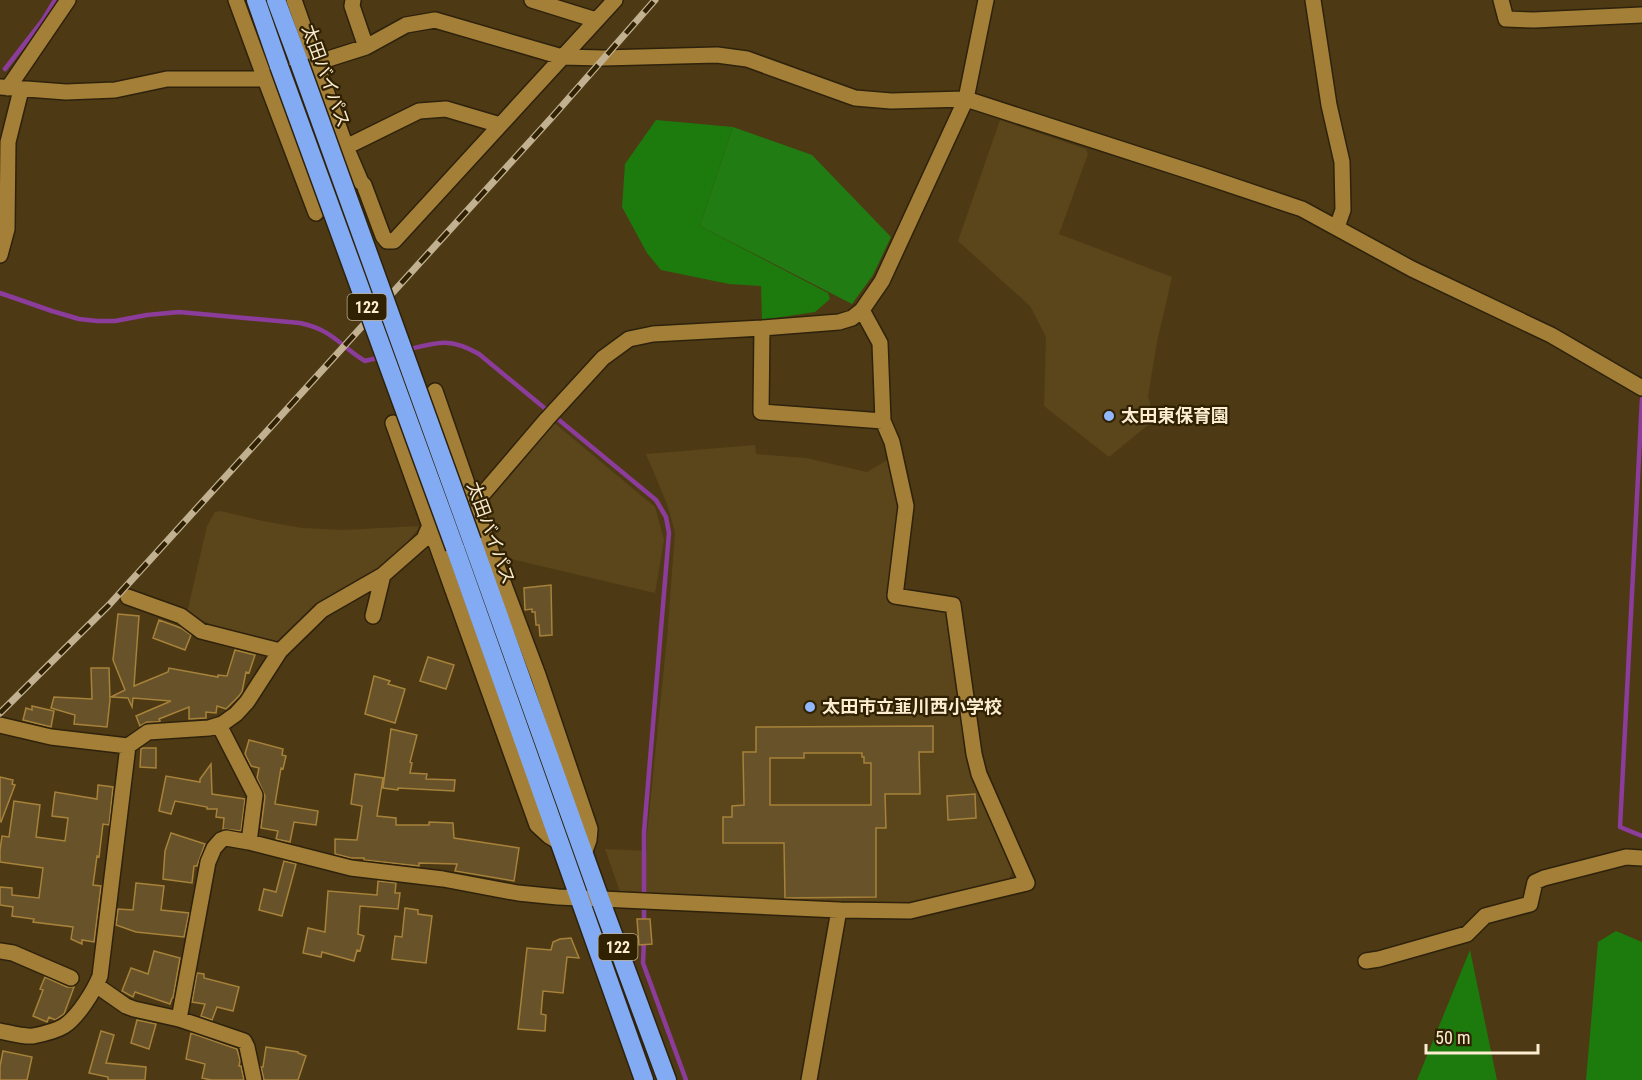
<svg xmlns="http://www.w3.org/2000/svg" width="1642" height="1080" font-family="'Roboto Condensed','Noto Sans JP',sans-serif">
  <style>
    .built { fill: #5b451b }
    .green { fill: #217c13 }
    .forest { fill: #1d7a0d }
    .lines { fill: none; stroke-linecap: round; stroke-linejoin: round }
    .stream { stroke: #8c3c9a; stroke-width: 4.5 }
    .building { fill: #685229; stroke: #a7823a; stroke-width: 1.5; fill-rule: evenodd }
    .street-casing { stroke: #2e220c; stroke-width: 18 }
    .highway-casing { stroke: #2e220c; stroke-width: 21 }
    .street { stroke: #a47f37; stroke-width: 15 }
    .highway { stroke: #82abf3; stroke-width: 18 }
    .rail-casing { stroke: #c2b191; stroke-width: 7 }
    .rail { stroke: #302103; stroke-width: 4.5; stroke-dasharray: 14; stroke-linecap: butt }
    .highway-bridge-casing { stroke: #2e220c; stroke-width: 21; stroke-linecap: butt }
    .highway-bridge { stroke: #82abf3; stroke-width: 18 }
    .poi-dot { fill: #91b8fd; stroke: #302103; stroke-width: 2 }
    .labels { text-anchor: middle; stroke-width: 4.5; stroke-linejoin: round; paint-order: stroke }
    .shield { fill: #302103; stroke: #bfaf92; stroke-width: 1.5 }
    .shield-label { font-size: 16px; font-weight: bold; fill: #fcecd0 }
    .street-label { font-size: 18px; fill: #fcecd0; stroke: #302103 }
    .poi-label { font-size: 18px; font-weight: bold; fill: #fcecd0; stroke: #302103; text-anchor: start }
  </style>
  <rect width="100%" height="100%" fill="#4d3a14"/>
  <!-- built -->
  <path class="built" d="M1000,120L1086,149L1088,154L1059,234L1172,277L1157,342L1148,396L1154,420L1109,457L1044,406L1046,337L1030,306L958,241Z
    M552,421L655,507L664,540L655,593L507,558L483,504Z
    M755,445L756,454L806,458L867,472L889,459L899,506L888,603L946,613L971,776L1013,869L1008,881L912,902L839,903L620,892L605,849L647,851V835L667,638L675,532L667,504L646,454Z
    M220,511L263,521L302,528L343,530L418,526V529L396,556L386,564L312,608L280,641L275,643L221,630L187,613L207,526L215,512Z"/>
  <!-- green -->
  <path class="green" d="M733,127L812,155L891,237L873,275L852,304L700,226Z"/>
  <!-- forest -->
  <path class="forest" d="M656,120L733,127L700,226L828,293L830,299L815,312L762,320L761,286L729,284L661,270L647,253L622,207L625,164Z
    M1616,931L1642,942V1080H1586L1598,942Z
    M1470,950L1497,1080H1417Z"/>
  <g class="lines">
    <!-- stream -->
    <path class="stream" d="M5,69L43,20L55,0
      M0,293L52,311L79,319L97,321H115L147,315L179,312L300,323C333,330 339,345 365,361L381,357
      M406,350C437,342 450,337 479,354L656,500L666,517L669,533L644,832V923
      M1642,399L1620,827L1642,836
      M644,940L643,963L686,1080"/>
  </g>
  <!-- building -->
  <path class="building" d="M551,585L552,635L540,636L539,625H536L535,612H532V609L525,610L524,588Z
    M118,614L139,616L134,686L168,672L169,668L218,677V675L227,676L235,650L255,655L249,673L246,672L242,692L239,696L226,709L217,706L216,713L206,712V718L189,719V707L159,719L160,721L157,722H147L140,726L136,716L171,701L133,698L132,707L128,698L111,697L125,690L113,660Z
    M159,620L181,628L191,635L185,650L153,638Z
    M428,657L454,665L446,689L420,681Z
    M91,668H109L110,700L107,727L74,724L75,715L51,708L54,697L92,699Z
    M374,676L390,681L388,684L405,689L395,723L365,714Z
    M32,706L54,711L51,727L23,720L26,708L32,710Z
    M933,726V752H919L920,794H885L886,828H876V897L785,898L784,843H723V817H732V806L744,805L743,752H756V727ZM804,753H862V757H864V763H871V805H770V758H804Z
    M391,729L417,735L410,762L412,763L410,773L427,774L426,779L455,780L454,791L398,788V790L383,788Z
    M249,740L283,749L282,755L286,756L283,769L281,768L275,804L318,811L316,825L294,822L290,842L276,839L278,831L261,828L265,796L257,778L259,768L251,766L245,754Z
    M143,748H156V768L140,767L141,749Z
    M211,764L212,794L245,799L241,831L223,829L224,818L216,817L217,809H207V807L175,801L171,814L159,811L166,776L200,782V779Z
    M355,774L383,778L377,816L396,818V825H429V822L453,823L454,838L519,848L514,881L455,871L457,864L419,863V866L364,860V858H351L335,854V839L357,840L362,806L351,804Z
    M0,777L13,780L12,784L15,785L1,822L0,821Z
    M98,785L113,787L109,825L103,824L99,857L97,856L93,885L101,886L94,942L82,940V944L71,939L73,927L33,922L34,919L12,916L13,907L0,905V887L12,888V895L39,898L43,868L0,862V850L2,836L9,837L14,801L40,805L36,837L65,841L68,818L52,816L55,792L97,799Z
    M975,794L976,818L948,820L947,796Z
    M171,833L205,844L197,866H194L192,883L163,879L165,851Z
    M284,861L296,864L282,916L259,910L264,889L276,892Z
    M378,881L396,883L395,893H400L398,909L360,906L358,934L364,936L360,951L357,950L354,961L322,952L321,957L303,953L308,928L325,932L328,891L377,895Z
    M136,883L164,886L161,910L189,913L184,937L136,932L116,925L118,909L133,910Z
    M405,908L418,910V914L432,916L426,963L392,959L395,936L402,937Z
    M637,919H650L652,944L639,945Z
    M571,938L579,958L567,957L563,993L543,991L541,1014L546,1015L545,1031L518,1029L527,948L551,950L553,942L560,939Z
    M154,951L180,958L173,998H172L170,1004L135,992L133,997L122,991L131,968L148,974Z
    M197,973L204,974V978L239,987L233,1011L217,1007L212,1020L201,1016L205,1004L192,1002Z
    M45,977L67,987H74L64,1014L55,1020L49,1017L47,1022L33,1016L43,990L40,989Z
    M137,1020L156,1024L149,1049L131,1043Z
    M101,1031L114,1035L106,1063L146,1067L145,1080H108V1077L89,1073Z
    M191,1033L237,1049L240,1060L239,1066H241L244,1080H211L202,1078L205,1064L186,1059Z
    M266,1047L298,1052V1053L306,1056L298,1080H264L261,1067H263Z
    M3,1051L32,1057L27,1080H0V1066Z"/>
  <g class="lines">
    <!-- street casing -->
    <g class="street-casing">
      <path id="street" d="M236,0L265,79L316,213
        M294,0L346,147L361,182L364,185L383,236L387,241H394L615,0
        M353,0L352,6L366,47
        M532,0L596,20
        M1313,0L1329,105L1342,162L1343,210L1337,227
        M1501,0L1506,19L1534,20L1642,15
        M0,87L66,92L115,90L167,79H265L366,47L406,25L435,20L562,57L603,58L717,55L747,59L855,98L891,101L966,99L1201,175L1302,209L1412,269L1551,335L1642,388
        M8,88L68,0
        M346,147L419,111L446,109L500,125
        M0,255L7,229L8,142L21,90
        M762,328L761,412L883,421
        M435,391L480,521L538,675L590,829L589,840L584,854
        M393,423L537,825L549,836L559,842
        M424,539L430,525L470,509L547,419L603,358L629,339L653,334L762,328L839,322L852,318L862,310L882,281L966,99L986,0
        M128,597L181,616L201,631L280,651
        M373,616L383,575
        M0,725L51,737L128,746L148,732L209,728L222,724L236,714L247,702L280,651L322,610L383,575L424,539L475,520L474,504
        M219,725L255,795L249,842
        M0,951L13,953L71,978
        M1366,961L1379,959L1467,934L1485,916L1530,904L1535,882L1544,878L1626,857L1642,858
        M96,985L126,1006L134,1009L179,1019L244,1041L247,1047L254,1080
        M179,1019L208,862L214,848L221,840L226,838L249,842L351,868L443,879L518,893L558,897L839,910L910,911L1027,883L979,774L974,754L953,605L895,596L906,506L892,442L883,421L880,343L862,310
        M0,1031C10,1033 23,1037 33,1036C43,1034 56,1031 64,1026C78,1017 94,991 100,976L128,746
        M809,1080L839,910"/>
    </g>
    <!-- highway casing -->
    <g class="highway-casing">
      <path id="highway" d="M256,0L279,66
        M276,0L299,62
        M472,541L600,899L667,1080
        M455,548L644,1080"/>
    </g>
    <!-- street -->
    <use href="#street" class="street"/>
    <!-- highway -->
    <use href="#highway" class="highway"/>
    <!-- rail casing -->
    <g class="rail-casing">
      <path id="rail" d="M0,713L109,605L554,115L655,0"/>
    </g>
    <!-- rail -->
    <use href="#rail" class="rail"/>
    <!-- highway-bridge casing -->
    <g class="highway-bridge-casing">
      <path id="highway-bridge" d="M299,62L472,541
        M279,66L455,548"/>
    </g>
    <!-- highway-bridge -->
    <use href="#highway-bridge" class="highway-bridge"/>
  </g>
  <!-- markers -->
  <g class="poi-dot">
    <circle cx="1109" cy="416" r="6"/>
    <circle cx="810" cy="707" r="6"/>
  </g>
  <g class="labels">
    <!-- shield labels -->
    <g class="shield">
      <rect x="347.5" y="294" width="39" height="26" rx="4.5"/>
      <rect x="598.5" y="934" width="39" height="26" rx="4.5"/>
    </g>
    <g class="shield-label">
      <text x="367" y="313">122</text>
      <text x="618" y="953">122</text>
    </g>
    <!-- street labels -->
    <g class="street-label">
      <text transform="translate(326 76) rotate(70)" y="6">太田バイパス</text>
      <text transform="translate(491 533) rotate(70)" y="6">太田バイパス</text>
    </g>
    <!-- poi labels -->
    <g class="poi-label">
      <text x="1121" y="422">太田東保育園</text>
      <text x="822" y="713">太田市立韮川西小学校</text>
    </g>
  </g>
  <!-- scale -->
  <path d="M1426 1044v9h112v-9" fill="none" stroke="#fcecd0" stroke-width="3"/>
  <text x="1435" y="1044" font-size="18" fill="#fcecd0" stroke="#302103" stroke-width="4.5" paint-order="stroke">50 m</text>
</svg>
